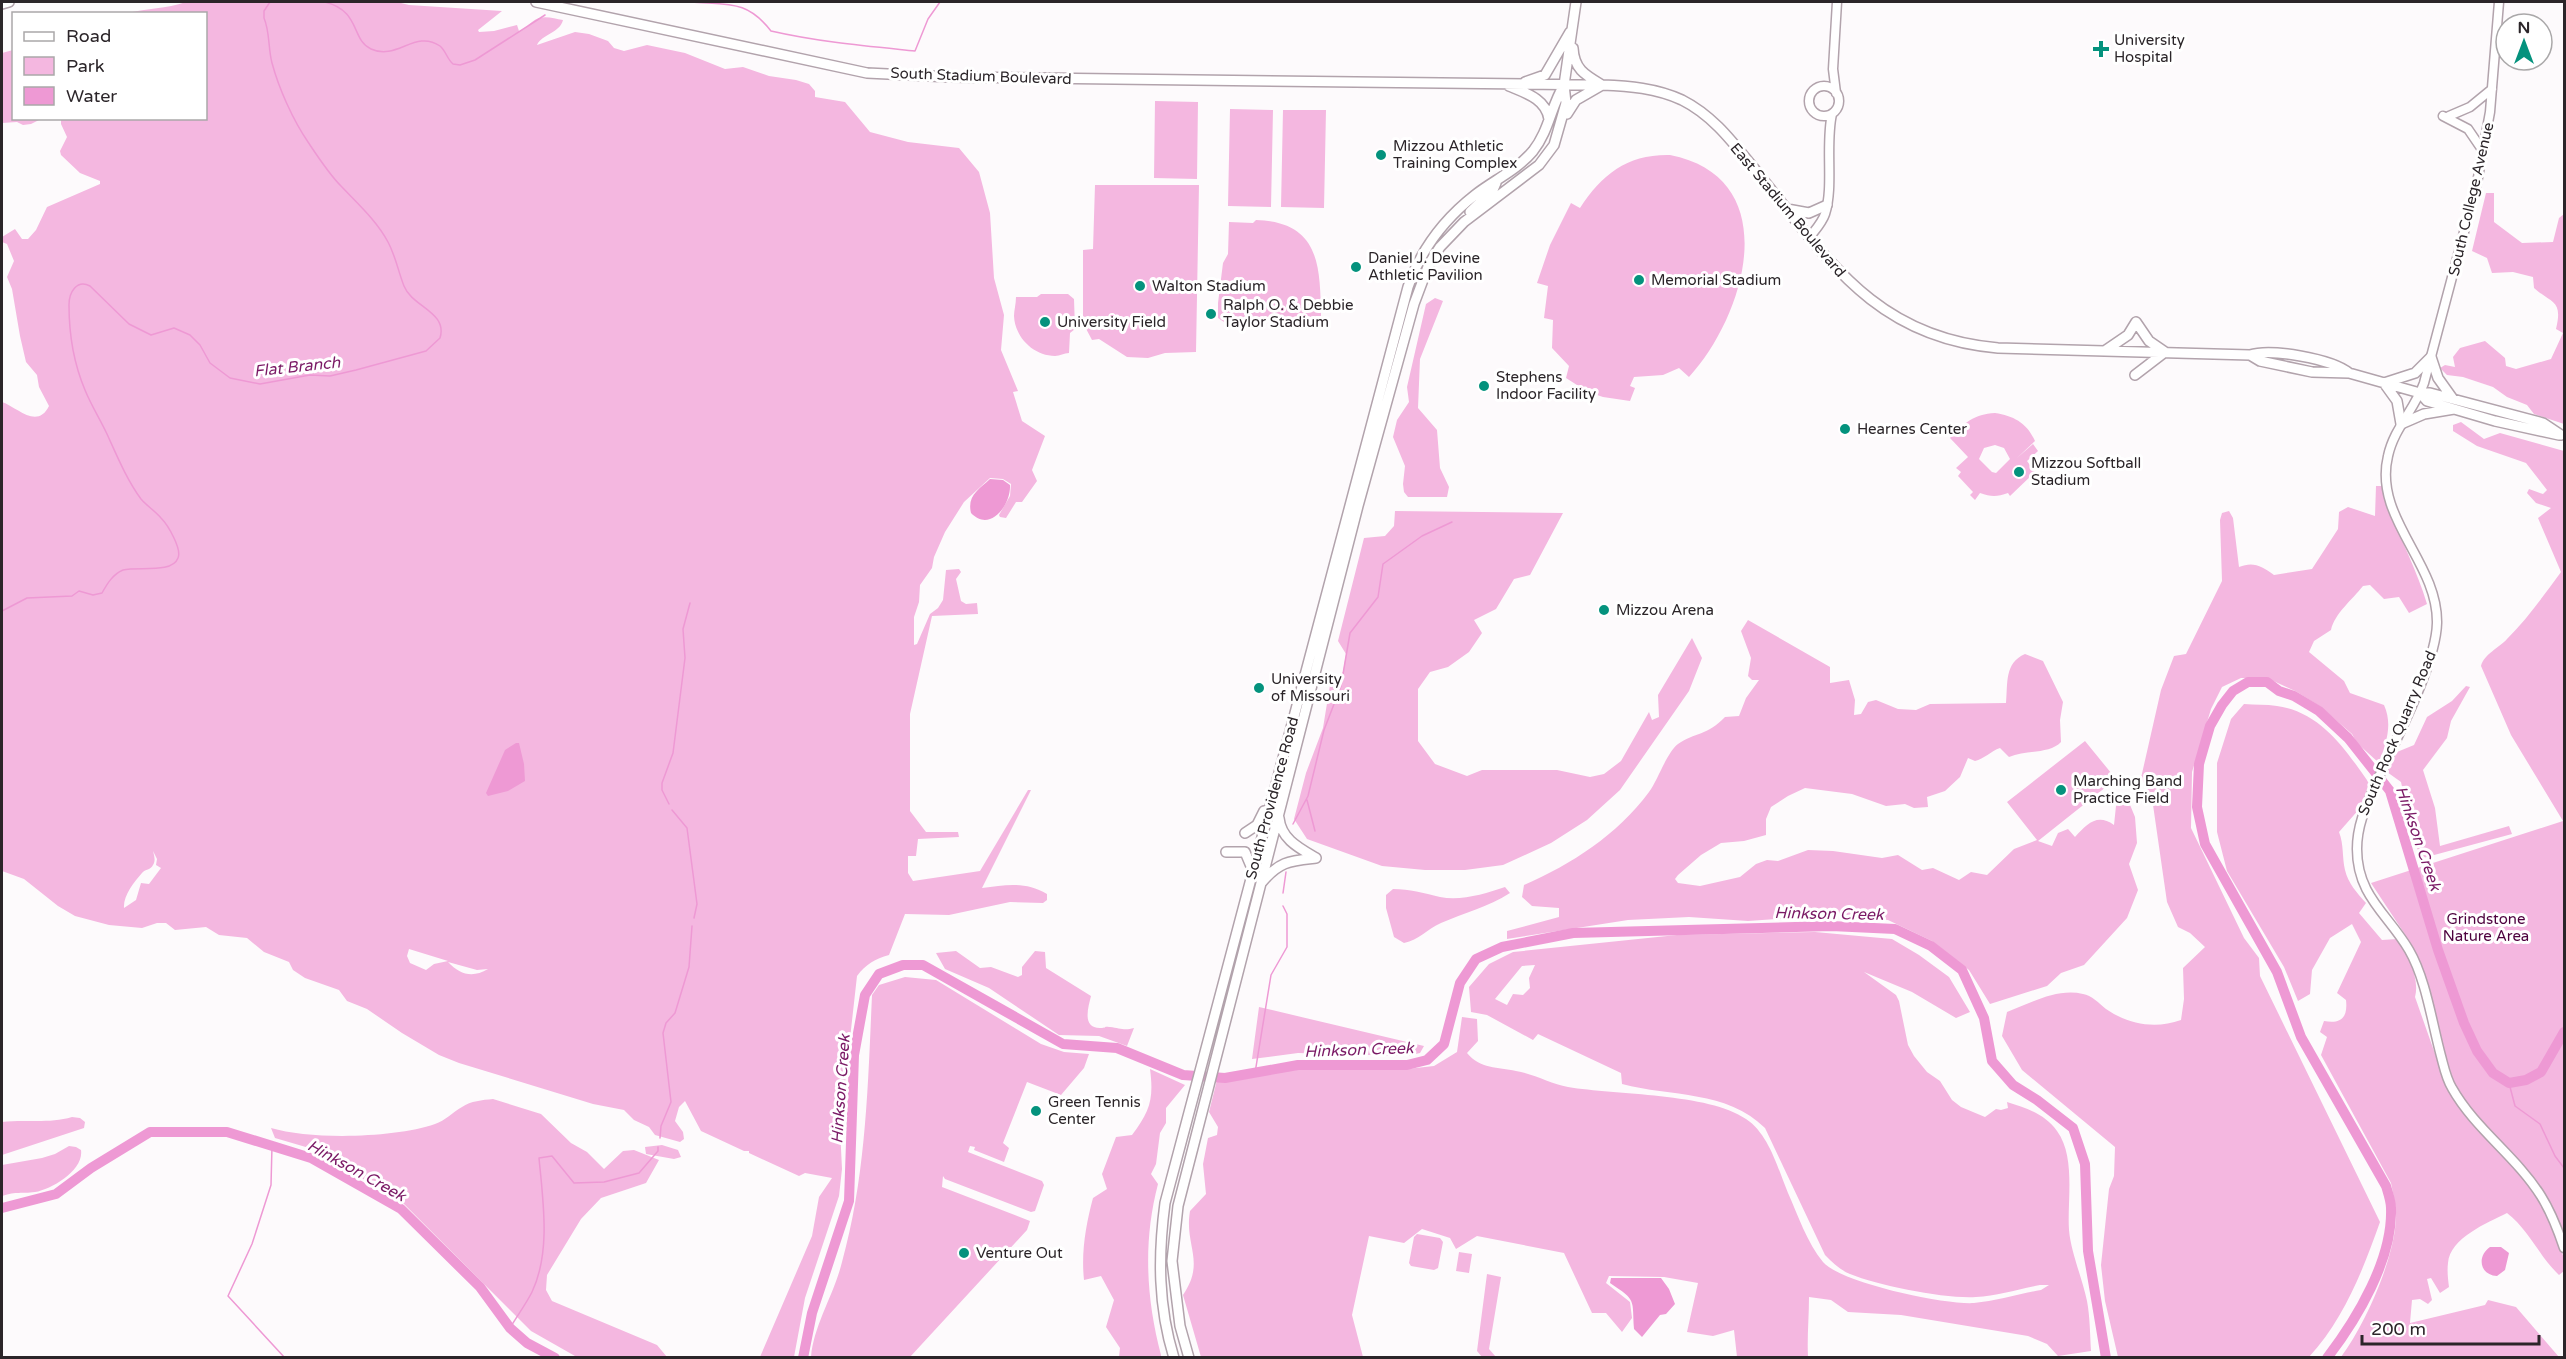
<svg xmlns="http://www.w3.org/2000/svg" width="2566" height="1359" font-family="'Varela Round',sans-serif">
  <style>
    .green { fill: #f4b7e0; fill-rule: evenodd }
    .water { fill: #ee99d4 }
    .lines { fill: none; stroke-linecap: round; stroke-linejoin: round }
    .stream { stroke: #ee99d4; stroke-width: 1.5 }
    .river { stroke: #ee99d4; stroke-width: 10 }
    .secondary-casing { stroke: #b2a3ac; stroke-width: 11 }
    .primary-casing { stroke: #b2a3ac; stroke-width: 12 }
    .secondary { stroke: #fff; stroke-width: 8 }
    .primary { stroke: #fff; stroke-width: 9 }
    .poi-dot { fill: #04927d; stroke: #fff; stroke-width: 2 }
    .labels { text-anchor: middle; stroke-width: 6; stroke-linejoin: round; paint-order: stroke }
    .poi-label { font-size: 15px; fill: #2b2529; stroke: #fff; text-anchor: start }
    .street-label { font-size: 15px; fill: #2b2529; stroke: #fff }
    .park-label { font-size: 15px; fill: #4d013e; stroke: #fff }
    .water-label { font-size: 16px; font-style: italic; fill: #7a1965; stroke: #fff }
  </style>
  <rect width="100%" height="100%" fill="#fdfafc"/>
  <!-- green -->
  <path class="green" d="M186,2H397L409,5L502,11L478,30L479,32L494,31L517,25L519,31C527,29 526,26 532,22C541,14 552,18 563,20C560,33 542,34 537,45L575,32L589,34L608,41L614,48L624,51L647,45L685,53L725,69L743,67L769,76L796,80L809,84L815,91V97L845,102L870,132L908,142L959,148L979,172L990,213L994,278L1004,315L1001,350L1018,391L1013,392L1022,421L1045,436L1032,470L1037,481L1022,502H1016L1006,518L1000,517L999,515L1010,496L1011,484L1003,479L990,478L964,502L945,532L934,557L932,568L920,585L919,602L914,617V645L917,644L930,614L938,608L943,600L946,570L959,569L961,572L956,579L961,601L966,604L977,603L978,614L932,616L910,714V811L926,832H958L959,837L918,839L916,856H908V873L913,881L980,871L1028,790H1031L982,888C1006,885 1025,881 1047,894V900L1043,903L1010,902L949,915L905,914L889,955C875,959 866,964 857,976L840,1128L842,1169L839,1196L805,1298L794,1357H760L812,1236L819,1197L832,1178L805,1173L799,1176L749,1153V1151H744L701,1131L685,1101L679,1107L675,1121L683,1132L684,1139L680,1142L655,1135L649,1127L634,1120L624,1110L593,1104L459,1063L439,1055L402,1033L367,1009L347,1001L339,990L305,978L293,970L289,962L264,952L247,938L219,935L206,927L175,930L166,923H157L142,928L109,925L75,916L58,906L24,879L2,871V402C17,407 37,430 49,406L39,387L37,375L26,362L20,336L12,289L7,277L14,261L7,244L2,242V237L15,229L22,239H28L36,230L47,207L100,184V181L80,173L61,155L60,151L67,137L61,124V119L206,118V14L128,13C147,8 166,9 186,2ZM153,851L157,859L156,865L161,868L149,884L141,883L136,900L124,908C123,896 134,882 142,873C145,869 151,870 153,865C156,861 154,855 153,851ZM409,949L448,961L434,964L426,970L410,963L407,956ZM448,962L477,970L488,969C473,978 460,975 448,962Z
    M13,50L14,118L41,119L31,124L23,125L17,122L2,123V53Z
    M1155,101L1198,102L1197,179L1154,178Z
    M1230,109L1273,110L1271,207L1228,206Z
    M1283,110H1326L1324,208L1281,207Z
    M1670,155C1786,178 1746,315 1689,377L1679,368L1663,375L1634,377L1630,386L1635,388L1630,401L1603,397L1588,392L1566,378L1569,366L1552,348L1553,320L1544,318L1548,286L1537,283L1550,245L1571,203L1580,208C1602,174 1628,154 1670,155Z
    M1095,185H1199L1196,352L1165,353L1148,358L1127,357L1099,339L1092,340L1083,323V250L1093,249Z
    M2486,193H2494V222L2522,243L2553,242L2559,218L2564,214V424L2534,414L2527,405L2507,397L2493,387L2463,377L2447,375L2440,368L2445,365L2455,367L2453,357L2460,348L2485,341L2505,358L2506,366L2516,369L2551,359L2563,333L2556,329C2563,300 2552,304 2534,288L2533,277L2513,272L2492,273L2487,258L2472,251Z
    M1256,220C1320,222 1320,266 1321,316L1227,324L1218,318V303L1223,263L1228,254L1229,222L1253,223Z
    M1041,294H1068L1074,299L1075,329L1070,333L1069,353C1064,353 1060,356 1055,356C1034,356 1015,338 1014,316C1014,310 1016,304 1016,297H1037Z
    M1435,298L1443,301L1420,359L1418,408L1437,430L1440,468L1449,487L1447,497H1408L1404,492L1403,484L1405,466L1393,437L1397,420L1409,402L1407,387L1426,304Z
    M1995,413C2014,416 2027,423 2035,441L2017,458L2033,444L2038,451L2027,461L2035,472L2010,496L2008,493C1997,497 1991,497 1980,493L1975,500L1970,495L1973,492L1958,476L1961,472L1956,468L1968,457L1950,438C1964,423 1974,414 1995,413ZM1995,445L2004,448L2010,459L1996,473L1992,472L1979,459L1984,448Z
    M2461,422L2484,439L2500,433L2564,451V1248L2545,1209L2564,1258V1271L2559,1275C2539,1256 2529,1230 2507,1213C2487,1223 2450,1238 2448,1263C2447,1271 2448,1279 2449,1287L2440,1293L2431,1278L2427,1279L2432,1300L2428,1304L2420,1299L2412,1300L2410,1323L2485,1305L2488,1300L2516,1307L2559,1357H2341C2364,1326 2390,1268 2395,1229C2398,1213 2394,1198 2391,1183L2321,1055L2327,1037L2320,1032L2324,1021C2341,1024 2348,1018 2346,1000L2337,993L2361,942L2352,924L2330,938L2312,970L2310,994L2298,1001L2284,967L2227,871L2217,832V763L2231,719L2244,704C2255,705 2266,704 2277,706C2321,712 2346,750 2369,783L2361,807L2339,832C2344,845 2342,857 2345,870C2348,883 2357,893 2366,903L2359,913L2382,940L2397,939C2408,954 2420,979 2415,997L2446,1085L2448,1081L2406,936L2371,883L2563,821L2511,735L2481,666C2484,654 2499,648 2507,639C2527,619 2544,595 2561,572L2538,518L2551,508L2536,503L2527,493L2529,489L2543,494L2547,490L2526,463L2477,446L2453,431V425Z
    M2376,486H2382C2393,527 2415,563 2427,604L2409,613L2399,597L2384,599L2370,585L2363,586C2352,600 2335,613 2331,630L2314,641L2309,652L2344,681L2350,693L2384,705C2393,725 2386,743 2379,763L2357,743L2352,734L2321,707L2297,692L2267,678H2241L2222,687L2211,709L2192,772L2191,828L2244,938L2259,958L2260,976L2380,1222C2363,1270 2344,1319 2309,1357H2118L2105,1301L2101,1265L2109,1189L2114,1176L2115,1147L2022,1070L2002,1036L2007,1012C2031,1003 2057,988 2083,994C2091,995 2100,1004 2106,1009C2129,1025 2156,1029 2181,1020L2184,999L2183,968L2205,947L2190,933L2178,927L2167,902L2152,798L2141,778L2161,690L2174,656L2186,654L2222,581L2220,520L2222,513L2229,511L2233,518L2239,567C2253,561 2262,566 2274,575L2312,569L2338,529L2339,512L2348,507L2375,516Z
    M1395,511L1563,513L1530,575L1514,579L1496,609L1474,620L1482,633L1469,652L1448,667L1430,672L1418,689V741L1435,764L1467,776L1482,770H1557L1590,777L1604,774L1621,761L1649,712L1652,720L1659,717L1658,695L1692,638L1702,658L1689,691L1620,790L1587,820L1551,843L1503,865L1465,870H1425L1382,866L1307,839L1294,819L1306,773L1323,728L1330,685L1343,672L1346,654L1338,641L1364,538L1385,536L1394,526Z
    M1748,620L1830,667V683L1849,680L1855,700L1854,715L1861,714L1868,702L1876,700L1898,709L1916,710L1930,704L2006,703C2008,684 2004,663 2025,654L2043,661L2063,702L2060,720L2061,742C2050,754 2026,750 2009,757L2000,748C1991,751 1984,759 1975,761L1968,758L1960,777L1945,791L1927,797L1928,807L1914,808L1905,804L1886,806L1852,794L1805,788L1788,796L1771,807L1766,819V835L1744,841L1721,843L1701,855L1678,875L1675,879L1678,883L1700,886L1740,877L1756,864L1767,860L1778,861L1808,850L1833,851L1882,858L1898,855L1922,870L1933,868L1959,880L1971,872L1987,875L2014,849L2037,840L2007,802L2085,741L2116,779L2038,841L2052,846L2058,833L2068,829L2075,837C2087,824 2097,813 2114,825L2116,806L2126,795L2135,817L2137,843L2129,864L2138,890L2127,918L2084,965L2061,973L2047,986L1990,1004L1969,970L1932,941L1888,920L1822,912L1793,918L1748,921L1689,917L1628,920L1507,939V931L1559,917V908L1532,906L1522,897L1524,885C1572,864 1617,835 1649,792C1658,780 1667,752 1678,744C1695,732 1707,736 1725,717L1739,716L1746,698L1759,680H1752L1748,676L1751,658L1741,631Z
    M2466,686L2470,687L2451,721L2447,738L2423,770L2435,808L2440,846L2509,826L2512,834L2423,858L2415,845L2401,782L2387,772L2397,752L2414,745L2427,717L2452,701Z
    M1505,887L1510,893C1488,907 1464,913 1441,923C1427,929 1419,940 1404,943L1394,937L1386,908V895L1393,889C1410,889 1423,893 1440,897C1461,901 1485,894 1505,887Z
    M1815,932L1892,939L1919,955L1949,977L1970,1012L1956,1018L1912,992L1864,972L1896,995L1899,1001L1908,1045L1914,1056L1927,1072L1940,1081L1952,1100L1961,1107L1985,1117L1996,1109L2001,1110L2008,1108L2007,1102C2026,1108 2045,1114 2057,1131C2076,1157 2067,1201 2069,1230C2071,1253 2082,1277 2087,1301C2090,1317 2090,1334 2091,1351L2058,1356L2047,1344L2028,1336L1901,1315L1848,1312L1831,1300L1809,1297C1809,1317 1807,1337 1808,1357H1737L1734,1330L1713,1336L1687,1332L1698,1283L1664,1277L1609,1276L1606,1283L1630,1302L1632,1318L1622,1332L1606,1313H1592L1564,1253L1477,1236L1456,1249L1450,1238L1422,1229L1404,1243L1369,1236L1352,1315L1363,1357H1201L1183,1295C1206,1261 1184,1246 1190,1211L1206,1194L1203,1164L1208,1138L1217,1135L1218,1127L1209,1112L1217,1080L1296,1070L1407,1069L1434,1066L1457,1052L1462,1017L1477,1019L1478,1041L1467,1053C1480,1069 1498,1067 1516,1071C1534,1074 1551,1084 1568,1087C1615,1095 1709,1093 1746,1119C1769,1134 1778,1169 1788,1193C1798,1215 1807,1243 1823,1262C1841,1283 1945,1305 1974,1303C1996,1301 2019,1294 2041,1290L2049,1285H2040C2019,1289 1997,1296 1976,1297C1946,1299 1879,1286 1850,1274C1840,1270 1833,1263 1825,1255L1765,1128C1727,1090 1671,1097 1622,1084L1621,1073L1538,1034L1533,1040L1487,1015L1471,1012L1469,987L1489,964L1513,952L1677,935ZM1535,965L1529,978L1530,988L1523,995L1513,994L1507,1005L1495,999L1522,966Z
    M956,951L980,968L991,967L1018,977L1022,975V967L1035,951L1045,952L1046,968L1091,996C1088,1008 1082,1028 1100,1028C1108,1028 1102,1026 1110,1027C1120,1028 1124,1031 1134,1028L1127,1046L1099,1036L1059,1035L989,988L945,969L936,953Z
    M905,977L936,980L1041,1044L1064,1052L1089,1054L1084,1068L1061,1095L1027,1082L1003,1143L1009,1148L1004,1162L974,1150L975,1147L970,1146L968,1152L1042,1181L1044,1185L1035,1211L1031,1212L945,1179L943,1176L942,1187L1030,1221L1027,1230L910,1357H811C814,1324 834,1295 842,1262C866,1176 868,1085 872,995L879,985Z
    M1259,1007L1424,1046L1420,1053L1407,1056L1298,1053L1252,1059Z
    M1150,1069L1185,1085L1166,1108V1123L1160,1133L1156,1164L1151,1174L1158,1184C1143,1241 1146,1298 1161,1355V1357H1119L1120,1348L1106,1327L1114,1300L1101,1276L1084,1280C1081,1252 1086,1224 1093,1198L1107,1189L1102,1174L1116,1137L1132,1135C1150,1111 1154,1099 1150,1069Z
    M493,1099L541,1114L571,1143L587,1152L604,1169L623,1151L634,1150L659,1160L646,1183L601,1198L581,1219L547,1275L546,1290L552,1301L657,1345L667,1357L575,1356L531,1331L404,1204L316,1150L275,1138L271,1128C311,1140 395,1138 435,1124C445,1121 453,1112 462,1107C471,1101 482,1100 493,1099Z
    M72,1117L80,1118L85,1122L84,1128L2,1155V1122C25,1119 49,1124 72,1117Z
    M662,1145L678,1150L681,1157L674,1159L646,1154L645,1147Z
    M69,1146L76,1147L81,1150C84,1170 52,1189 35,1192C21,1194 17,1191 2,1196V1165L42,1158L55,1154Z
    M1417,1234L1440,1238L1443,1242L1438,1268L1434,1270L1411,1266L1409,1263L1414,1237Z
    M1459,1252L1472,1254L1469,1273L1456,1271Z
    M1487,1274L1501,1277L1489,1349L1496,1357H1482L1477,1351Z"/>
  <!-- water -->
  <path class="water" d="M990,479L1003,480L1010,485C1011,505 990,533 971,513C967,496 978,490 990,479Z
    M516,743H519L524,764L525,781L508,791L488,796L486,793L505,750Z
    M2490,1247H2501L2509,1253L2505,1270L2497,1276C2479,1275 2477,1256 2490,1247Z
    M1611,1278H1661L1669,1289L1675,1304L1666,1314L1660,1315L1642,1337L1634,1329C1632,1299 1637,1301 1610,1283Z"/>
  <g class="lines">
    <!-- stream -->
    <path class="stream" d="M325,2C361,11 351,40 371,49C397,61 415,29 440,46C446,51 447,59 453,64L460,65L475,60L545,15
      M691,2C729,5 747,0 771,31C819,42 866,46 915,51L928,19L940,2
      M2,611L27,598L72,596L79,591L93,595L102,593C107,584 113,574 123,570C138,566 172,574 178,558C182,549 168,525 161,518C155,511 147,506 141,499C127,480 117,456 107,434C100,419 91,405 85,390C74,364 69,333 69,305C69,292 77,279 90,286L129,324L151,335L174,328L190,335L200,345L210,363L230,378L260,384L310,375L330,376L356,370L426,351L440,338C448,312 412,307 404,286C398,271 396,257 388,242C377,221 358,204 341,186C329,174 318,157 308,142C293,120 279,89 272,63C268,48 270,32 264,18V11L270,2
      M1307,800L1315,831
      M669,804L662,790V783L673,753L685,658L683,629L690,603
      M672,810L687,828L697,904L694,918
      M1293,824L1308,796L1324,730L1341,686L1350,633L1378,597L1383,564L1422,536L1452,522
      M1283,893L1286,872
      M1255,1073L1271,975L1287,947V914L1283,906
      M2509,1083L2515,1106L2540,1124L2555,1156L2564,1168
      M660,1138L661,1126L671,1102L663,1033L666,1023L675,1013L689,967L692,926
      M272,1146L271,1185L252,1244L228,1296L285,1358
      M510,1328C517,1316 526,1304 532,1292C551,1252 543,1201 539,1158L552,1156L574,1183L604,1182L639,1173L658,1151V1147"/>
    <!-- river -->
    <path class="river" d="M2,1208L56,1194L91,1168L150,1132H227L311,1158L401,1209L480,1287L510,1328L527,1343L555,1358
      M803,1358L812,1313L849,1201L854,1055L865,995L879,974L903,965H923L1063,1044L1117,1048L1183,1075L1225,1078L1298,1065H1407L1427,1060L1444,1044L1460,983L1476,959L1502,947L1573,933L1831,926L1895,929L1931,946L1962,970L1984,1018L1992,1061L2013,1085L2037,1100L2073,1128L2085,1164L2088,1251L2106,1358
      M2327,1358C2357,1319 2393,1259 2391,1208C2391,1201 2388,1193 2386,1186L2301,1037L2277,972L2205,844L2197,807L2199,764L2210,726L2222,705L2233,691L2248,682H2267L2279,691L2294,696L2319,711L2348,738L2390,791L2438,950L2464,1023L2477,1051L2493,1073L2509,1083L2526,1080L2541,1072L2564,1032"/>
    <!-- secondary casing -->
    <g class="secondary-casing">
      <path id="secondary" d="M2499,2L2490,112L2477,183L2424,383C2415,409 2394,428 2388,456C2373,518 2438,562 2437,623C2436,665 2395,741 2377,781C2367,804 2357,824 2357,849C2357,896 2388,914 2409,950C2426,979 2432,1023 2441,1056C2444,1067 2446,1078 2452,1088C2475,1129 2516,1156 2541,1196C2551,1212 2558,1230 2564,1248
        M1809 101a15 15 0 1 1 30 0a15 15 0 1 1-30 0Z
        M1836,93L1833,69L1837,2
        M2443,116L2468,129L2483,151
        M2449,116L2470,107L2492,89
        M1809,238C1815,230 1822,223 1825,214C1834,187 1825,144 1832,114"/>
    </g>
    <!-- primary casing -->
    <g class="primary-casing">
      <path id="primary" d="M536,2L867,73L950,77L1602,85C1629,86 1656,88 1682,100C1714,116 1734,144 1757,172C1827,258 1875,338 1998,348L2250,355C2271,348 2332,359 2349,373
        M2,4L9,2
        M1525,82L1545,75L1570,32
        M1509,86C1526,93 1546,99 1549,119
        M1567,114L1576,100L1602,85C1585,75 1574,69 1573,48
        M1787,209L1809,213L1827,205
        M1470,212L1493,190L1496,183
        M2106,350L2128,335L2136,322L2149,341L2165,352L2135,375
        M2250,355L2260,361L2312,372L2349,373L2420,393H2430L2543,423L2561,435
        M2420,393L2427,401L2495,421L2559,435
        M2453,399L2438,378L2431,357L2415,373L2384,383L2397,401L2401,424L2424,414L2454,409
        M1279,818C1281,839 1299,848 1316,858
        M1245,833L1257,825L1264,811
        M1226,852H1245L1253,871
        M1262,882C1280,861 1290,861 1316,858
        M1174,1358C1158,1306 1158,1256 1165,1203L1408,287C1421,249 1443,220 1475,195C1494,180 1516,171 1533,151C1549,131 1551,106 1564,85
        M1189,1358L1180,1326L1172,1261L1178,1206L1358,506L1414,304L1429,264L1440,247L1464,222L1539,165L1554,145L1566,103L1564,85L1576,2"/>
    </g>
    <!-- secondary -->
    <use href="#secondary" class="secondary"/>
    <!-- primary -->
    <use href="#primary" class="primary"/>
  </g>
  <!-- markers -->
  <g class="poi-dot">
    <path d="M2098 40h6v6h6v6h-6v6h-6v-6h-6v-6h6z"/>
    <circle cx="1381" cy="155" r="6"/>
    <circle cx="1356" cy="267" r="6"/>
    <circle cx="1639" cy="280" r="6"/>
    <circle cx="1140" cy="286" r="6"/>
    <circle cx="1211" cy="314" r="6"/>
    <circle cx="1045" cy="322" r="6"/>
    <circle cx="1484" cy="386" r="6"/>
    <circle cx="1845" cy="429" r="6"/>
    <circle cx="2019" cy="472" r="6"/>
    <circle cx="1604" cy="610" r="6"/>
    <circle cx="1259" cy="688" r="6"/>
    <circle cx="2061" cy="790" r="6"/>
    <circle cx="1036" cy="1111" r="6"/>
    <circle cx="964" cy="1253" r="6"/>
  </g>
  <g class="labels">
    <!-- poi labels -->
    <g class="poi-label">
      <text x="2114" y="45">University<tspan x="2114" dy="17">Hospital</tspan></text>
      <text x="1393" y="151">Mizzou Athletic<tspan x="1393" dy="17">Training Complex</tspan></text>
      <text x="1368" y="263">Daniel J. Devine<tspan x="1368" dy="17">Athletic Pavilion</tspan></text>
      <text x="1651" y="285">Memorial Stadium</text>
      <text x="1152" y="291">Walton Stadium</text>
      <text x="1223" y="310">Ralph O. &amp; Debbie<tspan x="1223" dy="17">Taylor Stadium</tspan></text>
      <text x="1057" y="327">University Field</text>
      <text x="1496" y="382">Stephens<tspan x="1496" dy="17">Indoor Facility</tspan></text>
      <text x="1857" y="434">Hearnes Center</text>
      <text x="2031" y="468">Mizzou Softball<tspan x="2031" dy="17">Stadium</tspan></text>
      <text x="1616" y="615">Mizzou Arena</text>
      <text x="1271" y="684">University<tspan x="1271" dy="17">of Missouri</tspan></text>
      <text x="2073" y="786">Marching Band<tspan x="2073" dy="17">Practice Field</tspan></text>
      <text x="1048" y="1107">Green Tennis<tspan x="1048" dy="17">Center</tspan></text>
      <text x="976" y="1258">Venture Out</text>
    </g>
    <!-- street labels -->
    <g class="street-label">
      <text transform="translate(981 76) rotate(2)" y="5">South Stadium Boulevard</text>
      <text transform="translate(2471 199) rotate(-77)" y="5">South College Avenue</text>
      <text transform="translate(1788 210) rotate(50)" y="5">East Stadium Boulevard</text>
      <text transform="translate(2397 733) rotate(-67)" y="5">South Rock Quarry Road</text>
      <text transform="translate(1272 798) rotate(-75)" y="5">South Providence Road</text>
    </g>
    <!-- park labels -->
    <g class="park-label">
      <text x="2486" y="924">Grindstone<tspan x="2486" dy="17">Nature Area</tspan></text>
    </g>
    <!-- water labels -->
    <g class="water-label">
      <text transform="translate(297 366) rotate(-6)" y="6">Flat Branch</text>
      <text transform="translate(2419 838) rotate(71)" y="6">Hinkson Creek</text>
      <text transform="translate(1829 913) rotate(1)" y="6">Hinkson Creek</text>
      <text transform="translate(1359 1049) rotate(-2)" y="6">Hinkson Creek</text>
      <text transform="translate(840 1089) rotate(-86)" y="6">Hinkson Creek</text>
      <text transform="translate(357 1170) rotate(29)" y="6">Hinkson Creek</text>
    </g>
  </g>
  <!-- border -->
  <rect width="2566" height="1359" fill="none" stroke="#2b2529" stroke-width="6"/>
  <!-- legend -->
  <rect x="12" y="12" width="195" height="108" fill="#ffffff" stroke="#aaa8a9" stroke-width="1.5"/>
  <rect x="24" y="32" width="30" height="9" fill="#ffffff" stroke="#aaa8a9" stroke-width="1.5"/>
  <text x="66" y="42" font-size="18" fill="#2b2529">Road</text>
  <rect x="24" y="57" width="30" height="18" fill="#f4b7e0" stroke="#aaa8a9" stroke-width="1.5"/>
  <text x="66" y="72" font-size="18" fill="#2b2529">Park</text>
  <rect x="24" y="87" width="30" height="18" fill="#ee99d4" stroke="#aaa8a9" stroke-width="1.5"/>
  <text x="66" y="102" font-size="18" fill="#2b2529">Water</text>
  <!-- north arrow -->
  <g transform="translate(2524 42)"><circle r="28" fill="#ffffff" stroke="#aaa8a9" stroke-width="1.5"/>
  <path d="M0-4.5L10 22L0 15L-10 22Z" fill="#04927d"/>
  <text y="-9" font-size="16" font-weight="bold" text-anchor="middle" fill="#2b2529">N</text>
  </g>
  <!-- scale -->
  <path d="M2362 1335v9h177v-9" fill="none" stroke="#2b2529" stroke-width="3"/>
  <text x="2371" y="1335" font-size="18" fill="#2b2529" stroke="#ffffff" stroke-width="4.5" paint-order="stroke">200 m</text>
</svg>
